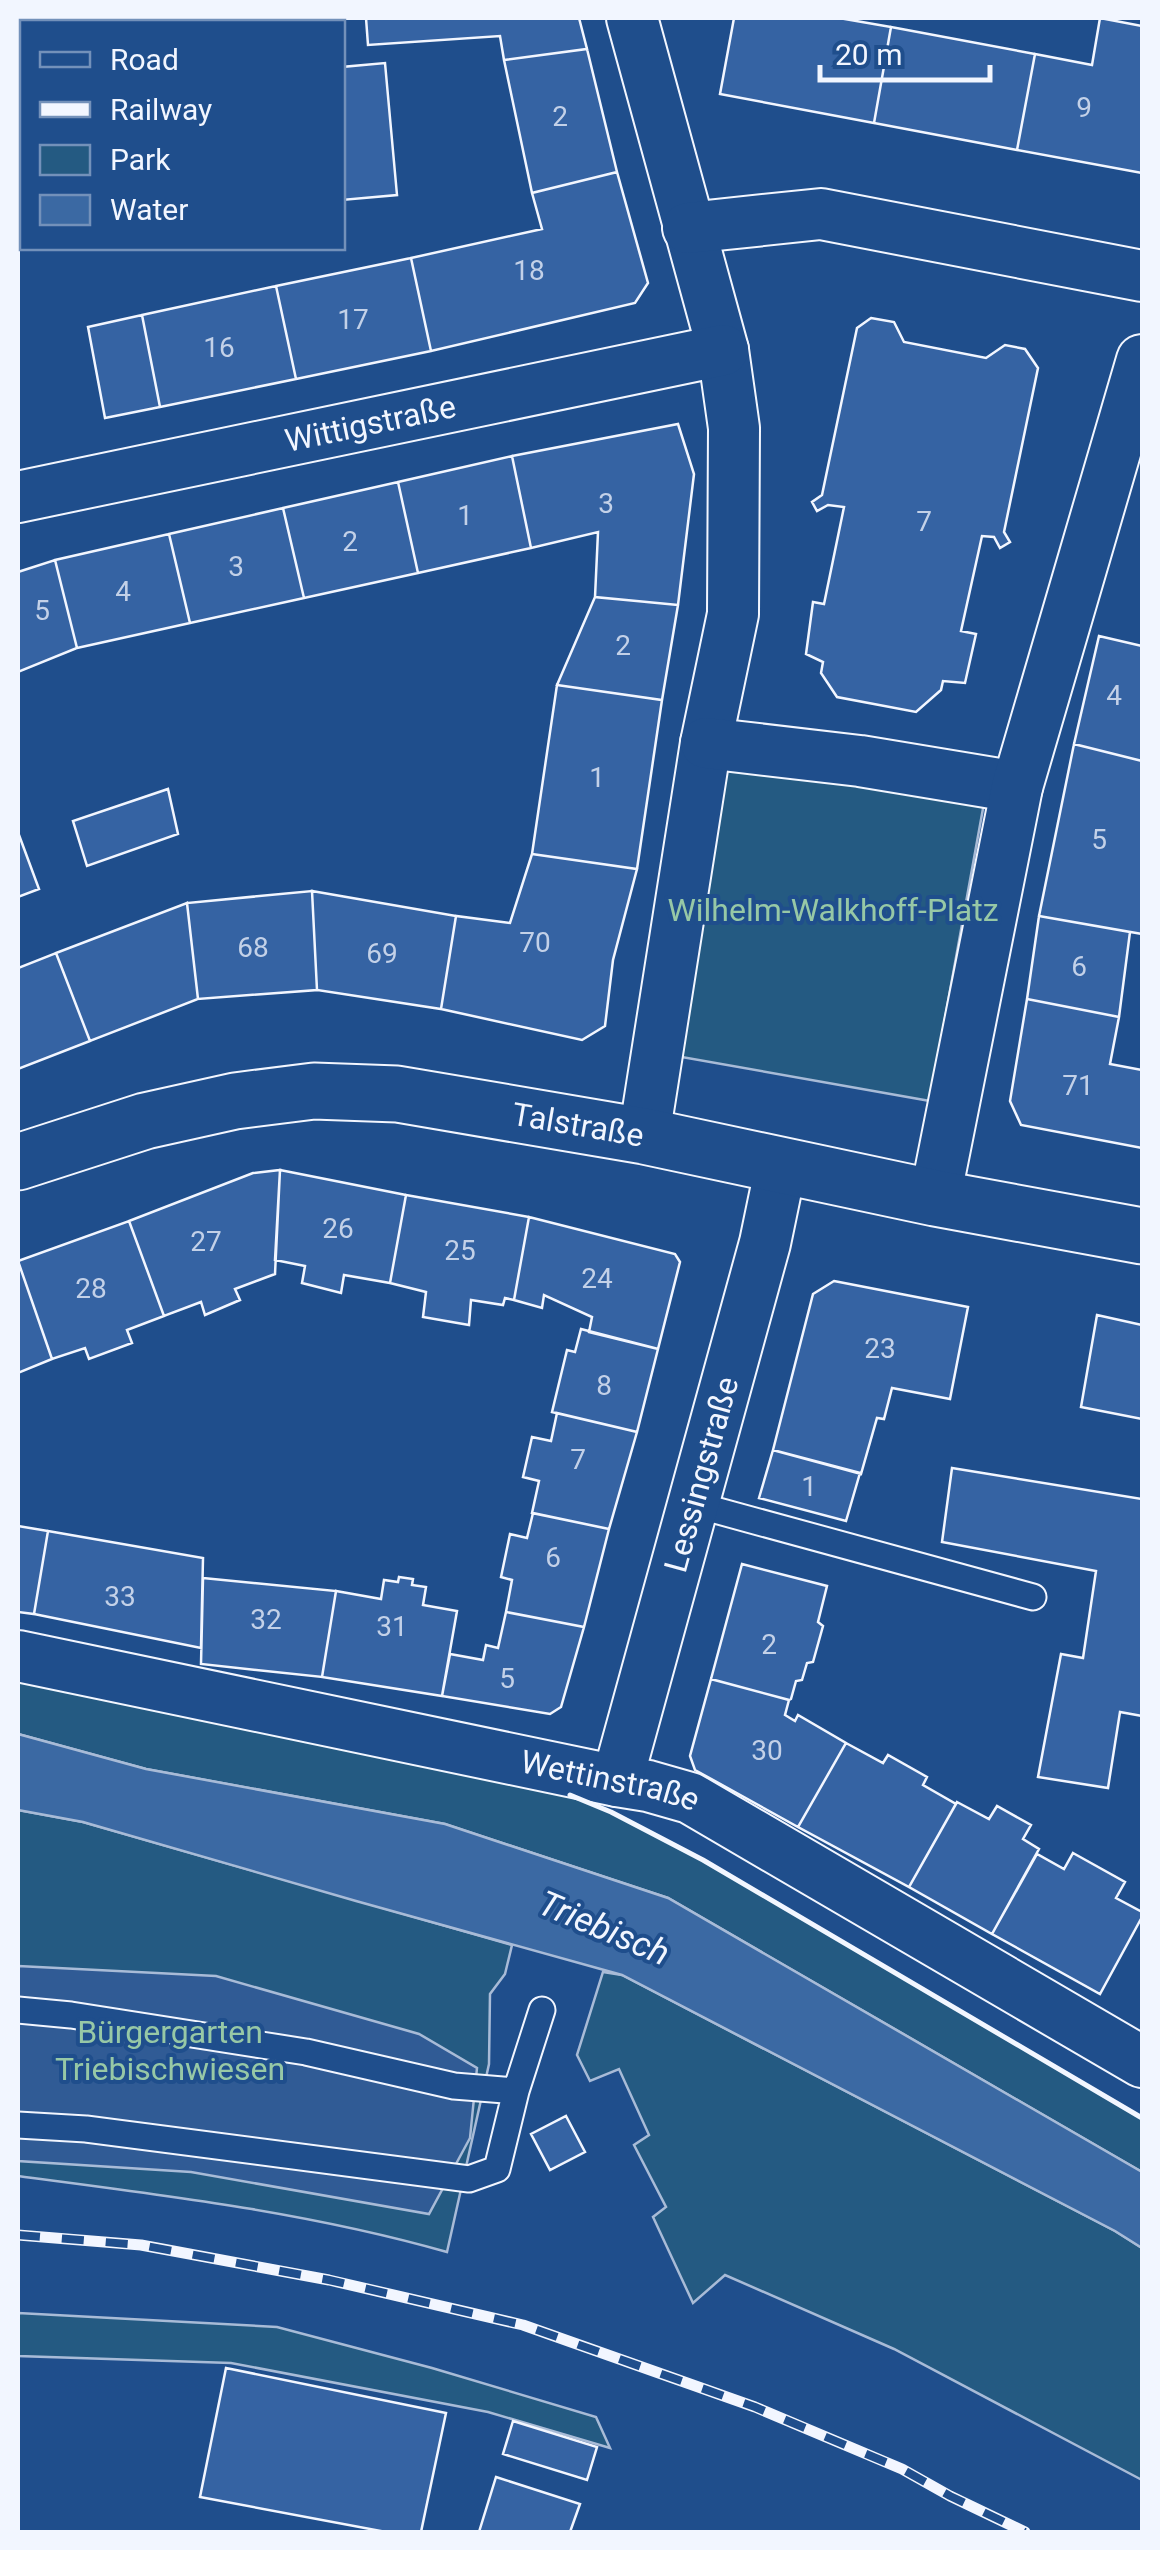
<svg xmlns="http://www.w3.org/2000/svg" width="1160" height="2550" font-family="Roboto,sans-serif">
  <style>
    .green { fill: #245a82; stroke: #a8bbd7; stroke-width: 2.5 }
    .parking { fill: #305b95; stroke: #a8bbd7; stroke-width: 2.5 }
    .water { fill: #3b69a3; stroke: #a8bbd7; stroke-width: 2.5 }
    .building { fill: #3563a3; stroke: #f2f6ff; stroke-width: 2.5 }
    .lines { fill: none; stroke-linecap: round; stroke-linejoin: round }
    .service-casing { stroke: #f2f6ff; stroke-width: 29 }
    .minor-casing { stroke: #f2f6ff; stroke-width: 54 }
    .secondary-casing { stroke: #f2f6ff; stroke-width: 59 }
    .service { stroke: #1f4e8c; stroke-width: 25 }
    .minor { stroke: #1f4e8c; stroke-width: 50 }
    .secondary { stroke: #1f4e8c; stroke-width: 55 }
    .rail-casing { stroke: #f2f6ff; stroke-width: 11 }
    .rail { stroke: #1f4e8c; stroke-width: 8; stroke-dasharray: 22; stroke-linecap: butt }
    .wall { stroke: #f2f6ff; stroke-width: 5 }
    .labels { text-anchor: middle; stroke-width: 8; stroke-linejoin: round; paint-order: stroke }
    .number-label { font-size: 28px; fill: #c3d1e8 }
    .street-label { font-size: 32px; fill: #f2f6ff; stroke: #1f4e8c }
    .park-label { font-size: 32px; fill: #97c8a6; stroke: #1f4e8c }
    .water-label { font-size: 35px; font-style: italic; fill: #f2f6ff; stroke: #1f4e8c }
  </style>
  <rect width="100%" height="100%" fill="#1f4e8c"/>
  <!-- green -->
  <path class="green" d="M727,757L984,803L930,1101L676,1056Z
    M18,1679L551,1787L611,1812L703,1860L1142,2118V2172L668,1898L445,1824L146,1769L18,1734Z
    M18,1810L83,1822L512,1945L505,1974L490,1994L489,2064L447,2252C307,2212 162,2195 18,2176Z
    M603,1972L622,1975L1115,2231L1142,2248V2480L894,2349L725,2275L693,2303L653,2217L666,2207L634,2145L649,2135L619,2069L590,2081L577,2055Z
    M18,2313L277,2327L432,2368L596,2417L610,2448L488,2412L231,2363L18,2356Z"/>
  <!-- parking -->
  <path class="parking" d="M18,1966L216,1976L419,2034L477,2068L470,2138L429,2214L191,2172L18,2161Z"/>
  <!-- water -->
  <path class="water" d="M18,1734L146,1769L445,1824L668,1898L1142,2172V2248L1115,2231L622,1975L356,1901L83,1822L18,1810Z"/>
  <!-- building -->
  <path class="building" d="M183,18H224V22H127Z
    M366,18H579L587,49L504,60L500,36L368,45Z
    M734,18H839L891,27L874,123L720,94Z
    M1100,18L1142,26V173L1017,150L1035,54L1092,65Z
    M891,27L1035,54L1017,150L874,123Z
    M587,49L617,172L532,193L504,60Z
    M385,63L397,195L342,200V67Z
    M617,172L648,283L635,303L431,351L411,258L542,229L532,193Z
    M411,258L431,351L296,379L276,286Z
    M276,286L296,379L160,407L142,315Z
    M142,315L160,407L105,418L88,327Z
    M871,318L894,322L904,342L986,358L1005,345L1025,349L1038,368L1004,532L1010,542L1000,548L994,537L982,536L961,631L976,634L965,683L943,681L941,690L916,712L837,697L821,673L823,662L806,654L813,602L824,604L844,507L828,505L817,511L812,502L822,495L857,328Z
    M678,424L694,474L678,605L595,597L598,532L531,548L512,456Z
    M512,456L531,548L418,573L398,482Z
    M398,482L418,573L304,598L283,508Z
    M283,508L304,598L190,623L169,534Z
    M169,534L190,623L77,648L55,560Z
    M55,560L77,648L18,672V572Z
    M595,597L678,605L662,700L557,685Z
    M1099,636L1142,646V761L1074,744Z
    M557,685L662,700L637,869L532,854Z
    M1074,744L1142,761V934L1039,916Z
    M168,789L178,834L87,866L73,821Z
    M19,835L39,889L18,897V836Z
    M532,854L637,869L613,960L605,1026L582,1040L441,1009L456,916L510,923Z
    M312,891L456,916L441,1009L317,990Z
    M312,891L317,990L198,999L187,903Z
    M187,903L198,999L90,1041L56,953Z
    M1039,916L1130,932L1119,1017L1027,999Z
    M56,953L90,1041L18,1069V968Z
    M1027,999L1119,1017L1110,1064L1142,1070V1148L1021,1125L1010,1101Z
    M280,1170L275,1274L235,1289L240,1300L205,1315L201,1302L164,1316L129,1221L253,1173Z
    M280,1170L406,1195L390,1283L344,1275L341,1293L302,1283L305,1266L275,1260Z
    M406,1195L529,1217L514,1300L505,1298L503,1305L471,1300L469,1325L423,1317L426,1292L390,1283Z
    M529,1217L675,1254L680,1262L658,1349L589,1332L592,1317L544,1295L542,1308L514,1300Z
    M129,1221L164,1316L127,1330L132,1343L89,1359L85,1348L52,1359L18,1261Z
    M18,1261L52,1359L18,1373Z
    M834,1281L968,1307L950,1399L892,1388L884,1419L877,1418L861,1474L773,1450L813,1294Z
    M1097,1315L1142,1325V1419L1081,1407Z
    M581,1329L658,1349L637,1432L552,1412L567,1350L575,1352Z
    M557,1413L637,1432L609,1529L532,1513L539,1481L523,1477L532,1437L551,1441Z
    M773,1450L860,1473L846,1521L759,1498Z
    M952,1468L1142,1499V1716L1120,1712L1108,1788L1038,1777L1061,1654L1083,1658L1096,1571L942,1542Z
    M533,1513L609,1529L584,1627L506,1612L512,1580L501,1577L510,1534L527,1538Z
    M18,1526L48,1531L34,1614L18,1612Z
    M48,1531L203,1558L201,1648L34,1614Z
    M742,1564L827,1586L818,1622L823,1626L813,1662L807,1663L802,1680L796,1681L791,1699L789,1700L711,1679Z
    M399,1577L413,1579L412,1585L426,1587L423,1605L457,1611L442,1696L322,1677L336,1591L381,1599L384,1580L398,1582Z
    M203,1578L336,1591L322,1677L201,1664Z
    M506,1612L584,1627L561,1707L550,1714L442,1696L450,1654L483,1660L486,1645L498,1648Z
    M711,1679L789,1700L785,1715L795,1721L798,1715L846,1743L798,1827L695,1770L690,1756Z
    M846,1743L883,1763L888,1755L927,1777L923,1785L956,1804L909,1887L798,1827Z
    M957,1802L989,1819L997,1806L1031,1825L1023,1839L1039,1849L992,1934L909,1887Z
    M1073,1853L1125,1882L1116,1898L1142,1912V1917L1100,1994L992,1934L1037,1854L1064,1869Z
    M566,2116L585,2152L550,2170L531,2134Z
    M226,2368L446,2413L421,2532H386L200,2497Z
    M513,2421L597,2447L587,2480L503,2454Z
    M496,2477L580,2504L570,2532H479Z"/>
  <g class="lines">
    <!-- service casing -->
    <g class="service-casing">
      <path id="service" d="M693,1504L1033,1597
        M18,2010L71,2015L306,2052L454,2086L516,2091
        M18,2125L86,2129L469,2179L497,2169L516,2091L542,2010"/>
    </g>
    <!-- minor casing -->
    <g class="minor-casing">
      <g id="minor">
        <path d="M632,18L723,350L734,428L733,614L706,743L644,1136"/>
        <path d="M688,228L821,214L1142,276"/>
        <path id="s1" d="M18,497L723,350"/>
        <path d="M706,743L860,761L1017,787"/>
        <path d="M935,1198L1017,787L1142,360"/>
        <path id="s2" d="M18,1656L617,1781L648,1786L690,1798L1142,2062"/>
        <path id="s3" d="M617,1781L765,1243L781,1166"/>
      </g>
    </g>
    <!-- secondary casing -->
    <g class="secondary-casing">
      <g id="secondary">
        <path id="s4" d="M18,1162L145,1121L235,1101L314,1091L397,1094L644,1136L935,1198L1142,1236"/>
      </g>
    </g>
    <!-- service -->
    <use href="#service" class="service"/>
    <!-- minor -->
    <use href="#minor" class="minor"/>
    <!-- secondary -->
    <use href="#secondary" class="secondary"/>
    <!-- rail casing -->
    <g class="rail-casing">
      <path id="rail" d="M18,2235L141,2245L329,2280L523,2325L755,2407L902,2469L950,2496L1025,2532"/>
    </g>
    <!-- rail -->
    <use href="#rail" class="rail"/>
    <!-- wall -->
    <path class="wall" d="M570,1795L611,1812L703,1860L1142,2118"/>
  </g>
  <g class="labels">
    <!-- number labels -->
    <g class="number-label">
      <text x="1084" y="117">9</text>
      <text x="560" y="126">2</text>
      <text x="529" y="280">18</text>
      <text x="353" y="329">17</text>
      <text x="219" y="357">16</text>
      <text x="606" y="513">3</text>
      <text x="465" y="525">1</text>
      <text x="924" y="531">7</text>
      <text x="350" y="551">2</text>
      <text x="236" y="576">3</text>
      <text x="123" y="601">4</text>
      <text x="42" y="620">5</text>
      <text x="623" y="655">2</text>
      <text x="1114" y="705">4</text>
      <text x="597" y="787">1</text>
      <text x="1099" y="849">5</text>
      <text x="535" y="952">70</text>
      <text x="253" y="957">68</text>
      <text x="382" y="963">69</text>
      <text x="1079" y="976">6</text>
      <text x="1078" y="1095">71</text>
      <text x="338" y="1238">26</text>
      <text x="206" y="1251">27</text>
      <text x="460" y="1260">25</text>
      <text x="597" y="1288">24</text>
      <text x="91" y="1298">28</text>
      <text x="880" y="1358">23</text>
      <text x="604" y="1395">8</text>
      <text x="578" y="1469">7</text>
      <text x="809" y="1496">1</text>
      <text x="553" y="1567">6</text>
      <text x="120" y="1606">33</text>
      <text x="266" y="1629">32</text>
      <text x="392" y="1636">31</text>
      <text x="769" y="1654">2</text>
      <text x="507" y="1688">5</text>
      <text x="767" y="1760">30</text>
    </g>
    <!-- street labels -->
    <g class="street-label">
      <text dy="11" stroke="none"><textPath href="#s1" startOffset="360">Wittigstraße</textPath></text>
      <text dy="11" stroke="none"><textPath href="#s4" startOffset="572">Talstraße</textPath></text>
      <text dy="11" stroke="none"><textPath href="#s3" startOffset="318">Lessingstraße</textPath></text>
      <text dy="11" stroke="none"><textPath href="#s2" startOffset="605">Wettinstraße</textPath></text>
    </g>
    <!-- park labels -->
    <g class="park-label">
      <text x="833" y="921">Wilhelm-Walkhoff-Platz</text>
      <text x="170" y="2043">Bürgergarten<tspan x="170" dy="37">Triebischwiesen</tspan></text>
    </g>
    <!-- water labels -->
    <g class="water-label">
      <text transform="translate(604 1928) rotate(23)" y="12">Triebisch</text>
    </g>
  </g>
  <!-- border -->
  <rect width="1160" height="2550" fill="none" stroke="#f2f6ff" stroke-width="40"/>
  <!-- legend -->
  <rect x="20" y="20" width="325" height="230" fill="#1f4e8c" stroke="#7391ba" stroke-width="2.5"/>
  <rect x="40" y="52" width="50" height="15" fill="#1f4e8c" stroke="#7391ba" stroke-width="2.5"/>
  <text x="110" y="70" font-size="30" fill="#f2f6ff">Road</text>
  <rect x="40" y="102" width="50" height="15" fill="#f2f6ff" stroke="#7391ba" stroke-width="2.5"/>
  <text x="110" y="120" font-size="30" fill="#f2f6ff">Railway</text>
  <rect x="40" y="145" width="50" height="30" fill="#245a82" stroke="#7391ba" stroke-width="2.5"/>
  <text x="110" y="170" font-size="30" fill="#f2f6ff">Park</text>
  <rect x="40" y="195" width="50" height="30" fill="#3b69a3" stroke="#7391ba" stroke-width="2.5"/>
  <text x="110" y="220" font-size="30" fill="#f2f6ff">Water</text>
  <!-- scale -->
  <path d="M820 65v15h170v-15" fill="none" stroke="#f2f6ff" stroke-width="5"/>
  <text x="835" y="65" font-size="30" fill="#f2f6ff" stroke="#1f4e8c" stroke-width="8" paint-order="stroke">20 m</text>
</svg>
